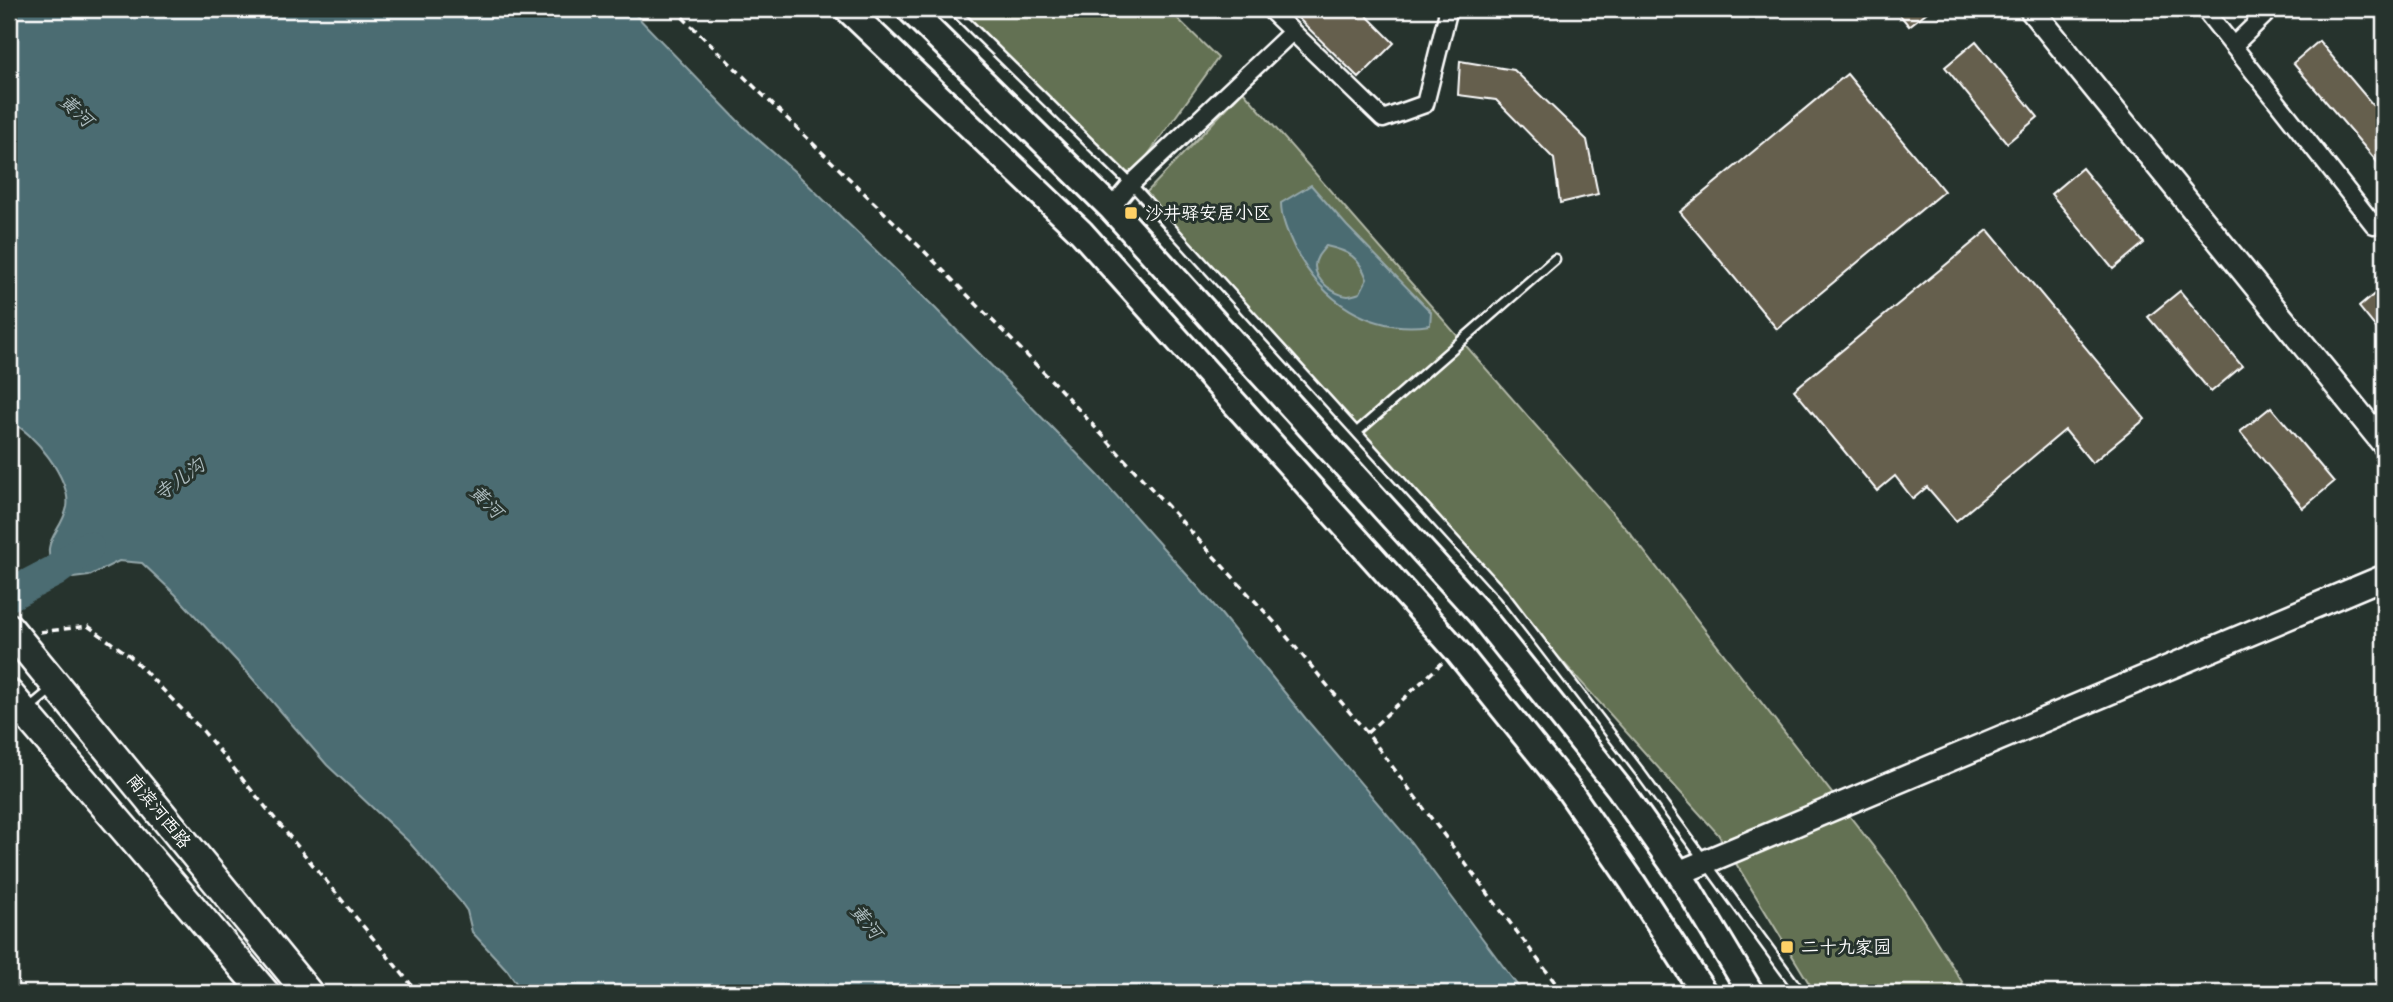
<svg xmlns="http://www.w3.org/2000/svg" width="2393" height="1002" font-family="Pangolin,'LXGW WenKai TC',sans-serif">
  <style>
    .green { fill: #647152; stroke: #b2b8a8; stroke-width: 2 }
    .water { fill: #4c6c72; stroke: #94a7aa; stroke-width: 2; fill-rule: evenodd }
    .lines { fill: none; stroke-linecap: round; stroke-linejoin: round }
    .river { stroke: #4c6c72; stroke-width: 32 }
    .building { fill: #655e4e; stroke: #fff; stroke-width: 2 }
    .lane-casing { stroke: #fff; stroke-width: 13 }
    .street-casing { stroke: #fff; stroke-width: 21 }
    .secondary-casing { stroke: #fff; stroke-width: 28 }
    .primary-casing { stroke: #fff; stroke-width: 30 }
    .highway-casing { stroke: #fff; stroke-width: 33 }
    .path { stroke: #fff; stroke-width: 3.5; stroke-dasharray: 7 5; stroke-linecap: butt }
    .lane { stroke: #26332d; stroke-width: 8 }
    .street { stroke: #26332d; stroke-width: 16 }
    .secondary { stroke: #26332d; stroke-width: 23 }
    .primary { stroke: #26332d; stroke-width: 24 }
    .highway { stroke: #26332d; stroke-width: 28 }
    .poi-dot { fill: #ffd166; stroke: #26332d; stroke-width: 2.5 }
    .labels { text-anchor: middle; stroke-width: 6; stroke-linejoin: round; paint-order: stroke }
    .poi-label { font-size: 18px; fill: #fff; stroke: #26332d; text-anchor: start }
    .street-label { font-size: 18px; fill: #fff; stroke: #26332d }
    .water-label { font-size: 19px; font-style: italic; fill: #aebdc0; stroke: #26332d }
  </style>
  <rect width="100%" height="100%" fill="#26332d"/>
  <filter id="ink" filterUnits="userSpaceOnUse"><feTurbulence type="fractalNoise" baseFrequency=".0143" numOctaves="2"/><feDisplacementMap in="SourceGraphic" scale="14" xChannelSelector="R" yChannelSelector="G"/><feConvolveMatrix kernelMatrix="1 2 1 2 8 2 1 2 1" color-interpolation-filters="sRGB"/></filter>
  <g filter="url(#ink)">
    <!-- green -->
    <path class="green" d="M957,9H1168L1218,58L1129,181Z
      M1243,91L1629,532L1893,872L1969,993H1815L1718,834L1143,196Z"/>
    <!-- water -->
    <path class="water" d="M9,9H630L743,126L794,171L934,307L1098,475L1213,604L1306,719L1410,841L1523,993H523L507,970L472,932L467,911L460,901L408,841L327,765L246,671L175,594L142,563L119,561L89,576L73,578L55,571C38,541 61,534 67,507C72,480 33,431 9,421Z
      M1311,185L1347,226L1431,312L1430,325C1370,334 1322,301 1295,249C1288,234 1281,219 1281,203ZM1326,246C1349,251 1359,257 1367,279L1360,293C1356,294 1352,296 1348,296C1335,295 1315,281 1315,266C1315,258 1321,252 1326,246Z"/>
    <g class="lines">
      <!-- river -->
      <path class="river" d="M9,595L55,571L88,547"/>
    </g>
    <!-- building -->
    <path class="building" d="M1289,9H1360L1394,43L1359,78Z
      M1895,9H1931L1909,26Z
      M1976,41L2038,117L2007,143L1945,67Z
      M2319,41L2384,118V170L2293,63Z
      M1460,61L1514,70L1587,140L1598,194L1560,203L1554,159L1496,100L1458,95Z
      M1847,74L1944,191L1777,329L1680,212Z
      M2082,168L2144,243L2113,269L2051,194Z
      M1988,230L2145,419L2092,463L2065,430L1956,521L1927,487L1913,499L1895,476L1877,491L1794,390Z
      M2384,286V338L2359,307Z
      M2180,291L2242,366L2211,392L2148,317Z
      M2271,407L2334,482L2303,508L2240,432Z"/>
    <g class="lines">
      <!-- lane casing -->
      <g class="lane-casing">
        <path id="lane" d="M953,9L1133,186L1504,595L1639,771L1801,993
          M1357,432L1555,259
          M9,725L52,689"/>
      </g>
      <!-- street casing -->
      <g class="street-casing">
        <path id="street" d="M1269,9L1383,119L1425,104L1447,16V9
          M2204,9L2374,225L2384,216
          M2233,46L2271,9
          M1111,208L1131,184L1292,32"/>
      </g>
      <!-- secondary casing -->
      <g class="secondary-casing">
        <path id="secondary" d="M2031,9L2384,444
          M1679,873L2384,577"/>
      </g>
      <!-- primary casing -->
      <g class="primary-casing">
        <path id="primary" d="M847,9L1081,232L1456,650L1568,789L1633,883L1704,993
          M909,9L1111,208L1481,615L1619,788L1679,873L1751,993"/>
      </g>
      <!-- highway casing -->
      <g class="highway-casing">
        <path id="highway" d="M9,628L308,993
          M9,694L265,993"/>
      </g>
      <!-- path -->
      <path class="path" d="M674,9L924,251L1057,386L1277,625L1367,733L1563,993
        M9,512V536
        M40,632L88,626L130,656L203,731L418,993
        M1367,733L1442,663"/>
      <!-- lane -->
      <use href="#lane" class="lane"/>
      <!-- street -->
      <use href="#street" class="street"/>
      <!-- secondary -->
      <use href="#secondary" class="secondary"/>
      <!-- primary -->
      <use href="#primary" class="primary"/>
      <!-- highway -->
      <use href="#highway" class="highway"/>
    </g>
  </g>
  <!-- markers -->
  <g class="poi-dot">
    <rect x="1124" y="206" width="14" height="14" rx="3.5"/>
    <rect x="1780" y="940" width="14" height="14" rx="3.5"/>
  </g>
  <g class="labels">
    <!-- poi labels -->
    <g class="poi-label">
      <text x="1145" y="219">沙井驿安居小区</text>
      <text x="1801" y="953">二十九家园</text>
    </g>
    <!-- street labels -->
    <g class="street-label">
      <text transform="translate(159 811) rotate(51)" y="6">南滨河西路</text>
    </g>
    <!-- water labels -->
    <g class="water-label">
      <text transform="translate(77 110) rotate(43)" y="7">黄河</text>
      <text transform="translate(179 479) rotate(-36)" y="7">寺儿沟</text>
      <text transform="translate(487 501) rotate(45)" y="7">黄河</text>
      <text transform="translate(867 921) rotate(51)" y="7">黄河</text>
    </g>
  </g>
  <!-- margin -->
  <rect width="2393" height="1002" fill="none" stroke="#26332d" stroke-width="35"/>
  <rect x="18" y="18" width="2358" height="967" fill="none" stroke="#fff" stroke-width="2.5" filter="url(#ink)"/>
</svg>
